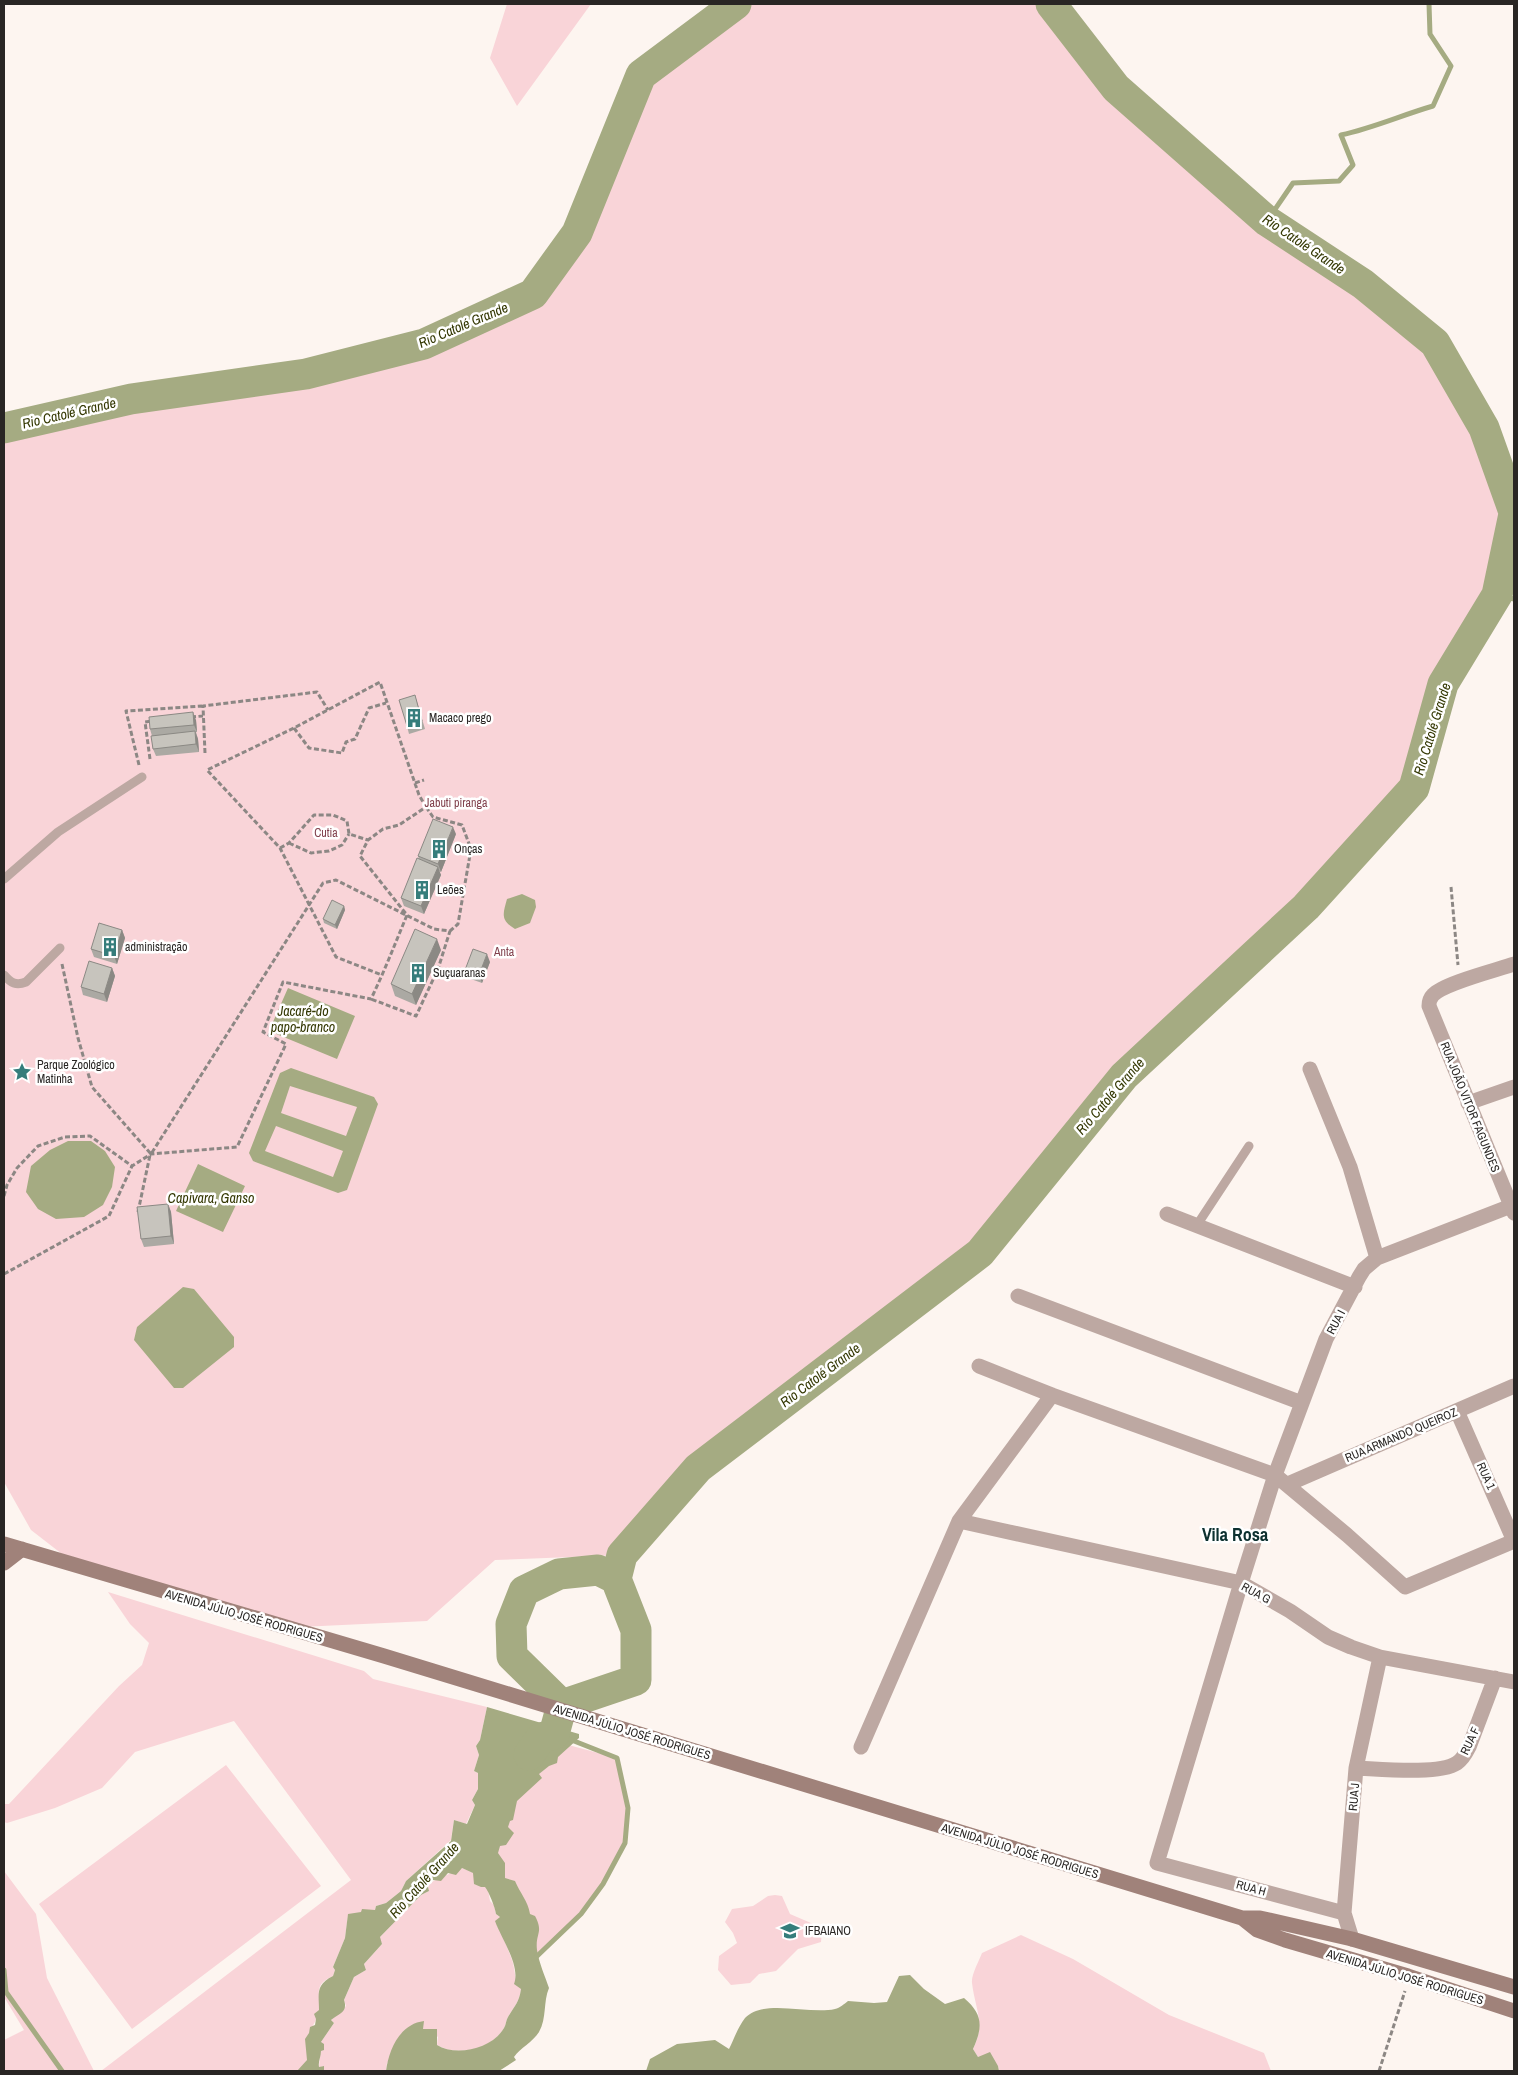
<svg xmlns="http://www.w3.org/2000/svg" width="1518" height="2075" font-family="'Archivo Narrow',sans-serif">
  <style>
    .green { fill: #f9d4d8 }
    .water { fill: #a5ab82; fill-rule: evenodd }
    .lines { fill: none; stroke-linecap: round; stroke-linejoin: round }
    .stream { stroke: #a5ab82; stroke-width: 5 }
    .river { stroke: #a5ab82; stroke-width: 31 }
    .path { stroke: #8c8784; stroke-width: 3; stroke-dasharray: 5 2.5; stroke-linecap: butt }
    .lane { stroke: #bda8a2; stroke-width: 9 }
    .street { stroke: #bda8a2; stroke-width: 15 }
    .secondary { stroke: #a0827a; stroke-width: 15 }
    .wall { fill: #aba9a3 }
    .shaded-wall { fill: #8b8984 }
    .building { fill: #c7c4bd; stroke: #8b8984 }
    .labels { text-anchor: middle; stroke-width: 5; stroke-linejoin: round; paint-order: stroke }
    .poi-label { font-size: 12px; fill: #292624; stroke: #fff; text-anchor: start }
    .park-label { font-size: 12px; fill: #80404c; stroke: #fff }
    .street-label { font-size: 12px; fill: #292624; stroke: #fff }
    .water-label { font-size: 14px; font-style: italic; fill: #343803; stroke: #fff }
    .district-label { font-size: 18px; font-weight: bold; fill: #0d3130; stroke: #fff }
  </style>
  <rect width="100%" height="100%" fill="#fdf5f0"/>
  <!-- green -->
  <path class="green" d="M507,4H591L517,106L490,58Z
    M736,4H1051L1116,88L1267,221L1363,284L1435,343L1484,428L1514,512L1497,595L1443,684L1414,788L1306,907L1124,1076L980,1253L698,1468L622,1555L495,1560L427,1621L300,1627L71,1561L31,1530L4,1482V428L131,399L306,374L424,344L533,294L577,233L641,75Z
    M108,1592L364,1671L373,1679L487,1707L480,1740L476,1746L479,1755L474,1771L478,1773V1789L472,1800L475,1805L466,1824L454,1820L451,1840L406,1881L401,1891L386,1903L376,1906L375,1910L348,1915L345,1938L333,1967L335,1970L333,1976C311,1986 322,1995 319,2012C317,2020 312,2026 309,2033C306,2041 309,2053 307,2060C306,2064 300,2069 297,2071H101L351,1880L234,1721L135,1752L102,1788L55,1808L7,1823L4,1822V1804H9L119,1686L142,1665L149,1643L130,1624Z
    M561,1743L617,1758L627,1804L625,1843L603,1884L581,1914L530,1963L494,1858L493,1807Z
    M226,1765L321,1886L132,2029L39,1904Z
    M462,1868L474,1873L488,1890L490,1901L494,1905L496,1914L500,1917L497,1926C502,1933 510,1954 513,1963C515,1971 515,1983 521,1989C519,2003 515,2005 508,2017C506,2020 506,2025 504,2028C492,2050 457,2057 437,2045L438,2037L429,2030L423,2029L387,2063L386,2071H324L323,2066L319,2068L321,2042L334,2023L331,2020L346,2006L344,2000L354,1977L366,1970L364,1964L382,1944L379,1938L421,1895L429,1891L427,1884Z
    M4,1871L36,1914L47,1978L94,2071H4V2040L24,2030L4,1997Z
    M775,1895L782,1896L790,1914L811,1923L822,1930L821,1942L798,1949L776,1971L759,1974L750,1983L731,1985L718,1970L719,1956L737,1943L733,1933L725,1922L732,1909L753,1906L768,1896Z
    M1021,1935L1073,1959L1169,2015L1264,2053L1271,2071H999L998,2066L978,2057L973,2049C986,2023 975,2009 972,1983C971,1975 979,1961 982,1953Z"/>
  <!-- water -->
  <path class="water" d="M522,894L535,900L536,907L530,923L515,929C500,920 503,914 507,899Z
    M288,988L355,1016L337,1059L269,1031Z
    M291,1068L374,1097L378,1104L347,1190L338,1193L253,1161L249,1153L280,1073ZM290,1086L357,1107L346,1136L281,1113ZM276,1126L343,1151L333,1177L265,1151Z
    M68,1141H91L105,1151L115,1167L112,1187L103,1205L84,1217L56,1219L38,1209L26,1192L31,1166L50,1150Z
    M198,1164L245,1186L223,1232L176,1211Z
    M183,1287L194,1289L234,1337V1347L183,1388H174L134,1340L137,1327Z
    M487,1707L579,1734V1738L558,1757L557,1763L549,1766L539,1774L542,1778L517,1801L513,1820L510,1821L508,1827L514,1833L506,1845L500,1846L498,1853L505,1863V1878L515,1881C520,1893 528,1901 530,1914L535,1916C544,1933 535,1933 537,1950C539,1963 545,1976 549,1988C543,2002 547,2018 539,2032C533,2042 520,2048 514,2057L516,2060L499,2071H386C389,2049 400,2024 424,2021L423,2029H437V2045C456,2057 492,2049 504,2028C506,2025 506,2020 508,2017C515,2005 519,2003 521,1989L514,1984C521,1966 501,1938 495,1921L500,1917L496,1914C495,1907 489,1892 485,1887H481L474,1884L473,1873L462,1868L456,1875L448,1873L441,1881L433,1880L427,1883L429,1891L421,1895L380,1937L382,1944L364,1964L366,1970L354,1977L344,2000C348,2012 340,2013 331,2020L334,2023L321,2042L324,2044V2050L321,2051C321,2057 318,2061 319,2067L324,2066V2071H297L307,2060L305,2039L309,2033L310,2027L315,2025L316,2019L314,2014L319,2010C319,1994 315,1985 333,1976L335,1970L333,1967L345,1938L348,1914L361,1912L362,1909L375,1910L376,1906L386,1903L401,1891L406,1881L451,1841L454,1820L467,1824L475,1805L472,1800L478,1789V1773L474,1771L479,1755L476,1746L480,1740Z
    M910,1975L924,1989L945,2004L964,1998C983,2014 983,2027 973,2049L978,2057L990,2052L998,2066L999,2071H646L650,2059L677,2044L715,2040L729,2049C734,2039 738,2027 745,2018C764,1998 809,2015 835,2009C840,2008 844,2004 848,2001L874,2003L887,2002L899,1976Z"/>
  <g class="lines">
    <!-- stream -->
    <path class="stream" d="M1267,221L1293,183L1339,181L1353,165L1341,135C1373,128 1402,115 1433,106L1451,66L1430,34L1429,4
      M1497,595L1514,599
      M534,1959L581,1914L603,1884L625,1843L628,1808L617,1758L569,1739
      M4,1970L6,1992L62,2071"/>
    <!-- river -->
    <path class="river" d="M1051,4L1116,88L1267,221L1363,284L1435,343L1484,428L1514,512
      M4,428L131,399L306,374L424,344L533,294L577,233L641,75L736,4
      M562,1705L512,1656L511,1624L524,1591L559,1574L598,1570L616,1579
      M529,1755L541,1738L554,1734L562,1705L636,1680V1630L616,1579L622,1555L698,1468L980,1253L1124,1076L1306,907L1414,788L1443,684L1497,595L1514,514"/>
    <!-- path -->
    <path class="path" d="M191,717L203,716
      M294,728L309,748L342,753L346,742L355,739L369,708L386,703
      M205,753L203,706L317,692L328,710
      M150,759L145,722L152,721
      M139,765L126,711L202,706
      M415,783L424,780
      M426,807L433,817L462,825L471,849L458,924L450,931
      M289,843L311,853L329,851L342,845L349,834
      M280,848L289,843L314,815H333L347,821L349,834L368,840
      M1451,887L1458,965
      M62,964L78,1038L92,1087L151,1154L323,883L336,880L434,929L450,931L438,969L416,1016L371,999
      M4,1196L7,1185L17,1168L38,1146L65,1137L90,1136L132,1166L151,1154L237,1147L286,1044L263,1032L283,982L371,999C384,972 395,944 407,915L360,856L368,840L383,829L399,825L426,807L419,795L380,682L294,728L207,770L280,848L336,957L382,975
      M138,1212L150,1155
      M4,1274L109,1216L132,1166
      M1379,2071L1405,1991"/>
    <!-- lane -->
    <path class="lane" d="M4,879L58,832L142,777
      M4,975C11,983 16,986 26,982L60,948
      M1197,1225L1249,1146"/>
    <!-- street -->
    <path class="street" d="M1514,964C1497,970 1444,983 1433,995C1430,998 1429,1002 1429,1006L1514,1213
      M1310,1069L1350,1167L1377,1258
      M1468,1103L1514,1087
      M1167,1214L1355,1287
      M1018,1296L1302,1403
      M979,1366L1052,1395L1275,1475L1347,1535L1405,1587L1514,1541
      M1457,1411L1514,1541
      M1288,1484L1514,1386
      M959,1521L1241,1583L1290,1611L1328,1637L1351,1647L1380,1657L1514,1682
      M861,1747L959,1521L1052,1395
      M1356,1768C1380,1769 1439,1775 1457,1763C1463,1759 1466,1753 1469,1747L1495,1678
      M1344,1913L1157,1863L1241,1583L1275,1475L1326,1339L1359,1277L1364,1269L1377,1258L1511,1206
      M1352,1939L1344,1913L1356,1768L1380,1657"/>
    <!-- secondary -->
    <path class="secondary" d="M4,1544L384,1656L1242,1918H1260L1352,1939L1514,1987
      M4,1563L22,1549
      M1242,1918L1257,1930L1285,1940L1408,1976L1514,2011"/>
  </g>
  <!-- wall -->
  <path class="wall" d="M415,695L425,729L409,734L407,726Z
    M196,720L197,732H196L198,739L199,752L156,756L153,749L152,736L150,729Z
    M456,834L441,872L439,871L441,875L424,914L404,906L401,898L419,859L418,856Z
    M344,906L345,910L337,929L324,923L323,919Z
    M122,930L125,938L117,964L94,957L91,949Z
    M441,950L416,1005L395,996L391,984Z
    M490,962L482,983L468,978L465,970Z
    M112,968L115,976L107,1002L83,995L81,987Z
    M168,1204L171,1212L174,1244L144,1247L141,1239Z"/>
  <!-- shaded-wall -->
  <path class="shaded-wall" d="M193,712L196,720L197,732L194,725Z
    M195,731L198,739L199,752L196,744Z
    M453,827L456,834L441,872L438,864Z
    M438,867L441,875L424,914L421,906Z
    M344,906L345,910L337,929L335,925Z
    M122,930L125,938L117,964L114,956Z
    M437,939L441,950L416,1005L412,994Z
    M487,954L490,962L482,983L479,975Z
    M112,968L115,976L107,1002L104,994Z
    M168,1204L171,1212L174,1244L171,1236Z"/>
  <!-- building -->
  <path class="building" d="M415,695L422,721L407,726L399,700Z
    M193,712L194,725L150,729L149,717Z
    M195,731L196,744L153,749L151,736Z
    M433,819L453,827L438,864L418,856Z
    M417,858L438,867L421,906L401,898Z
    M332,900L344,906L335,925L323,919Z
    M99,923L122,930L114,956L91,949Z
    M415,929L437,939L412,994L391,984Z
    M473,949L487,954L479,975L465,970Z
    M89,961L112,968L104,994L81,987Z
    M168,1204L171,1236L141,1239L137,1207Z"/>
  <!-- icons -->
  <defs>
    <g id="building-bare" transform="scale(1.5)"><path d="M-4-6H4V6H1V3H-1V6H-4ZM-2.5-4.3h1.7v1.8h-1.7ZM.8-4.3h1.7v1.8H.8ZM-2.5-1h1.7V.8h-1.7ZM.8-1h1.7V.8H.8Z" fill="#357d7b" stroke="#fff" stroke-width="2.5" paint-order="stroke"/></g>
    <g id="sight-bare" transform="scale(1.5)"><path d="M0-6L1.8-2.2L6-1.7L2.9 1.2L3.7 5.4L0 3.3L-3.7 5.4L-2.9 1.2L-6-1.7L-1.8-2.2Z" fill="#357d7b" stroke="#fff" stroke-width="2.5" paint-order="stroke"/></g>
    <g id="school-bare" transform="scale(1.5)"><path d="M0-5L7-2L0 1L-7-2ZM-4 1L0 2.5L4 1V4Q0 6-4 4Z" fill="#357d7b" stroke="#fff" stroke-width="2.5" paint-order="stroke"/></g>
  </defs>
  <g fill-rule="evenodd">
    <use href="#building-bare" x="414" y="718"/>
    <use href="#building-bare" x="439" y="849"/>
    <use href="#building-bare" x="422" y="890"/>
    <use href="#building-bare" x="110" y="947"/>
    <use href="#building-bare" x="418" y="973"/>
    <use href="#sight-bare" x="22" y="1072"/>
    <use href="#school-bare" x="790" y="1931"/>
  </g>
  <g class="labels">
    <!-- poi labels -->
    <g class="poi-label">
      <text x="429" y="722">Macaco prego</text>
      <text x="454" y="853">Onças</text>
      <text x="437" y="894">Leões</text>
      <text x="125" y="951">administração</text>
      <text x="433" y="977">Suçuaranas</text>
      <text x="37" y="1069">Parque Zoológico<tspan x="37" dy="14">Matinha</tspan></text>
      <text x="805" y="1935">IFBAIANO</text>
    </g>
    <!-- park labels -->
    <g class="park-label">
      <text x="456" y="807">Jabuti piranga</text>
      <text x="326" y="837">Cutia</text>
      <text x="504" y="956">Anta</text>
    </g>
    <!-- street labels -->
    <g class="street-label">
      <text transform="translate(1470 1107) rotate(68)" y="4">RUA JOÃO VITOR FAGUNDES</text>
      <text transform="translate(1336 1322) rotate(-62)" y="4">RUA I</text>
      <text transform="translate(1401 1435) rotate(-23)" y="4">RUA ARMANDO QUEIROZ</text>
      <text transform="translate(1486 1476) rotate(66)" y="4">RUA 1</text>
      <text transform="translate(1256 1593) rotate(28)" y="4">RUA G</text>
      <text transform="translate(244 1616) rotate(16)" y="4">AVENIDA JÚLIO JOSÉ RODRIGUES</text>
      <text transform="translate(632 1732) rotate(17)" y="4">AVENIDA JÚLIO JOSÉ RODRIGUES</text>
      <text transform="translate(1470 1741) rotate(-65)" y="4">RUA F</text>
      <text transform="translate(1354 1797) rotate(-85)" y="4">RUA J</text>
      <text transform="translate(1020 1851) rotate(17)" y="4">AVENIDA JÚLIO JOSÉ RODRIGUES</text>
      <text transform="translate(1251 1888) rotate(15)" y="4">RUA H</text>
      <text transform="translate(1405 1977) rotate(17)" y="4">AVENIDA JÚLIO JOSÉ RODRIGUES</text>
    </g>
    <!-- water labels -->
    <g class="water-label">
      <text transform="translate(1304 244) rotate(34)" y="5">Rio Catolé Grande</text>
      <text transform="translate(463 325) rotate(-23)" y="5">Rio Catolé Grande</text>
      <text transform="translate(69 413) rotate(-13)" y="5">Rio Catolé Grande</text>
      <text transform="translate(1432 729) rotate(-73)" y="5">Rio Catolé Grande</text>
      <text x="303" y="1016">Jacaré-do<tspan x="303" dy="16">papo-branco</tspan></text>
      <text transform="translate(1110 1096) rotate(-49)" y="5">Rio Catolé Grande</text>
      <text x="211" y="1203">Capivara, Ganso</text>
      <text transform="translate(820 1375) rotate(-37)" y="5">Rio Catolé Grande</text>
      <text transform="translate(424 1880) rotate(-48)" y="5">Rio Catolé Grande</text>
    </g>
    <!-- district labels -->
    <g class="district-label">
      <text x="1235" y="1541">Vila Rosa</text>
    </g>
  </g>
  <!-- border -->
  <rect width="1518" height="2075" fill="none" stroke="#292624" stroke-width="10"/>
</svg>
